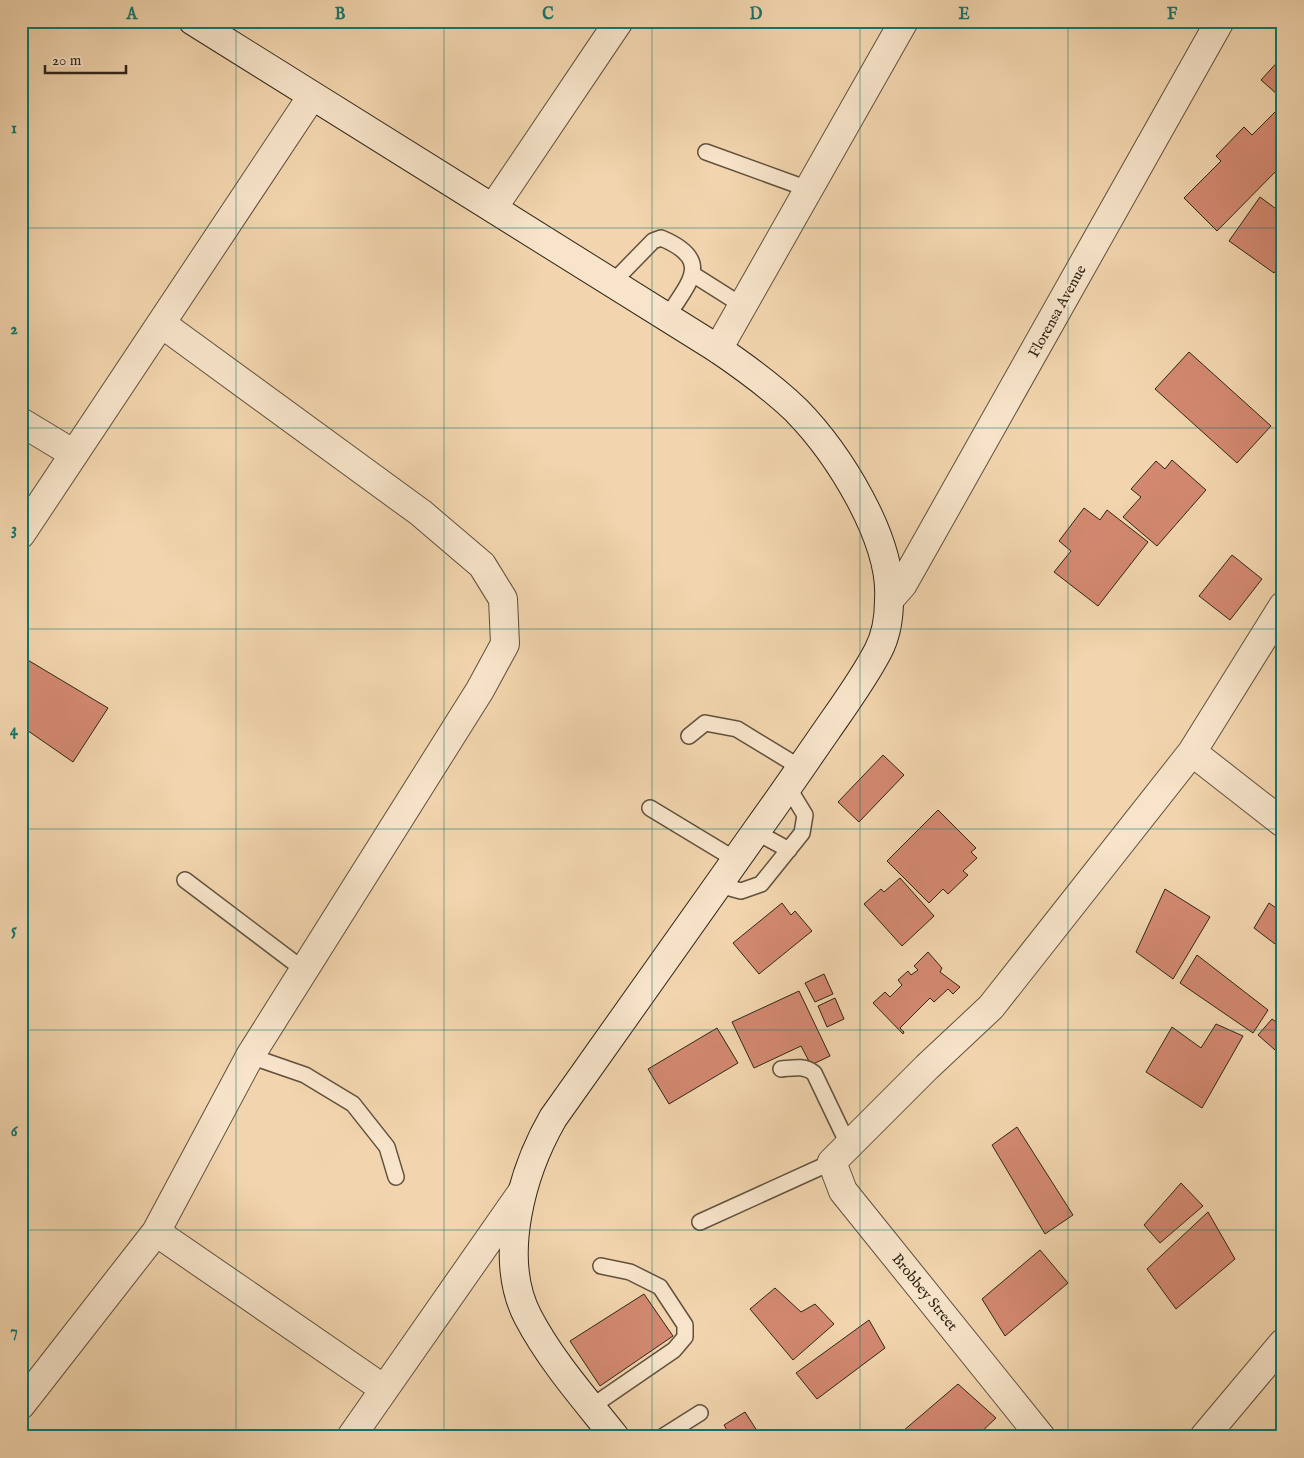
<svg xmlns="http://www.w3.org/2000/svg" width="1304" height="1458" font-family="'IM FELL English',serif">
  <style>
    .building { fill: #d38971; stroke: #302517 }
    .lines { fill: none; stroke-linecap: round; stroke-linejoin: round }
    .lane-casing { stroke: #60513d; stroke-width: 18 }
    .street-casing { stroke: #60513d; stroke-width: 30 }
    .secondary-casing { stroke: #302517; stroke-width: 30 }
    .lane { stroke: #f7e4ca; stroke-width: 15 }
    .street { stroke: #f7e4ca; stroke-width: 28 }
    .secondary { stroke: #f7e4ca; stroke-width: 28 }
    .grid { fill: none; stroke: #0f766e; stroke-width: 1; stroke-opacity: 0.55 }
    .labels { text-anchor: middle; stroke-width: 4; stroke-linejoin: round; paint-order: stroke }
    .street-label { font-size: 15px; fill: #302517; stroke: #f7e4ca }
    .neatline { fill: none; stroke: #0f766e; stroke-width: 2 }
    .grid-label { font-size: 16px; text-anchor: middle; font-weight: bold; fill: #0f766e }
  </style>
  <rect width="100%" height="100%" fill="#f2d5ae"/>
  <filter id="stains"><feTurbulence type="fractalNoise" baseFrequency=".004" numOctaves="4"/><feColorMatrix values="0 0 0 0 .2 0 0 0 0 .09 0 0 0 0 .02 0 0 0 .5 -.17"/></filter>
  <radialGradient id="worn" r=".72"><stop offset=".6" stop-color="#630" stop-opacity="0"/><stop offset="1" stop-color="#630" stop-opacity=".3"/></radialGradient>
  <!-- building -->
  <path class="building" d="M1282,57L1283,89L1278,95L1261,80Z
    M1281,106L1283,107V164L1217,231L1184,198L1221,161L1216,156L1244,127L1252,135Z
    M1260,197L1283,214V260L1274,273L1229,241Z
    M1189,352L1271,426L1237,463L1155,389Z
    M1172,460L1206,490L1157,546L1123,517L1141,497L1131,489L1156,461L1165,469Z
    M1084,508L1100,520L1107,510L1148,542L1098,606L1054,572L1071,551L1059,541Z
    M1232,555L1262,579L1230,620L1199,596Z
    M21,656L108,708L73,762L21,726Z
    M883,755L904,775L859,822L838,802Z
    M938,810L976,848L971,852L977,858L963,871L968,875L948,894L943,889L929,903L887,861Z
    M900,878L934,916L902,946L864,904L881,889L884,892Z
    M1165,889L1210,917L1173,979L1136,952Z
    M782,903L791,915L795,911L812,931L759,974L733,943Z
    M1269,903L1283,913V950L1254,928Z
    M928,952L942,968L940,972L960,987L953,994L948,989L934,1002L930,998L900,1028L904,1032L903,1034L873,1003L885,992L890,997L902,985L898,980L908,971L911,975L918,970L914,966Z
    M1197,955L1268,1010L1253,1033L1180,983Z
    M824,974L833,994L815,1002L805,983Z
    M799,991L830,1056L811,1065L801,1046L754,1068L732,1022Z
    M835,998L844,1019L827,1027L818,1006Z
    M1272,1019L1283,1027V1057L1258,1035Z
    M1216,1024L1243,1036L1202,1108L1146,1072L1172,1027L1201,1048Z
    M717,1028L738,1063L669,1104L648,1069Z
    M1017,1127L1073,1215L1045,1234L992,1145Z
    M1181,1183L1203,1206L1160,1243L1144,1225Z
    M1208,1212L1235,1259L1176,1309L1147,1269Z
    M1040,1250L1068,1283L1005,1336L982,1299Z
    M775,1288L801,1312L815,1304L834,1324L793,1360L750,1309Z
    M644,1294L673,1336L600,1386L570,1341Z
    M869,1320L885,1348L817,1399L796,1373Z
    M958,1384L996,1418L976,1437H896Z
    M1283,1393V1408L1276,1402Z
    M745,1412L761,1437H731L724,1425Z"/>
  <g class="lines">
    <!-- lane casing -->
    <g class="lane-casing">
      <path id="lane" d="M706,152L808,189
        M694,275L743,306
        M612,283L653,241L661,238C714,260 689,282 667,317
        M689,736L705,723L737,729L801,768
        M650,808L736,860
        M756,832L789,850
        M185,880L304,970
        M719,885L741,891L761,884L802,833L805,815L788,787
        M250,1056L305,1075L353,1104L387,1147L396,1177
        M781,1069C793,1068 804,1065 814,1073L848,1144
        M700,1222L832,1162
        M591,1407L674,1350L685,1337V1325L660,1287L630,1272L601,1266
        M662,1437L700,1413"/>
    </g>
    <!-- street casing -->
    <g class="street-casing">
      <path id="street" d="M493,208L619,21
        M718,349L904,21
        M21,422L74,454
        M21,534L312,96
        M890,599L903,584L1220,21
        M1192,752L1283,823
        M156,1232L384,1389
        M21,1405L156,1232L250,1056L480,690L505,644L503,599L482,565L421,513L162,324
        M351,1437L522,1192
        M1041,1437L843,1191L832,1162L927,1067L991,1007L1192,752L1283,606
        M1204,1437L1283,1343"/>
    </g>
    <!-- secondary casing -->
    <g class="secondary-casing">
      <path id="secondary" d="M193,21L718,349C746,368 772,387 796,410C838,453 893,539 889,600C889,617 886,636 878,651C864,678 845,704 827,730C804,763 781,797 757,830C689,926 621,1022 553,1118C522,1172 497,1258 528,1317C551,1361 585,1399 615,1437"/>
    </g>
    <!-- lane -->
    <use href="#lane" class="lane"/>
    <!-- street -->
    <use href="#street" class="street"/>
    <!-- secondary -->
    <use href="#secondary" class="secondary"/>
  </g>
  <!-- grid -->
  <path class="grid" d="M236,21V1437M444,21V1437M652,21V1437M860,21V1437M1068,21V1437M21,228H1283M21,428H1283M21,629H1283M21,829H1283M21,1030H1283M21,1230H1283"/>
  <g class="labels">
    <!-- street labels -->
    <g class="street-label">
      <text transform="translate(1057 311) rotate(-61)" y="5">Florensa Avenue</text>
      <text transform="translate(925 1292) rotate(51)" y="5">Brobbey Street</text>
    </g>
  </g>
  <!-- margin -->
  <rect width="1304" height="1458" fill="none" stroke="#f2d5ae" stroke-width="55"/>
  <!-- scale -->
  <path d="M45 65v8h81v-8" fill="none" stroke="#302517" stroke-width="2.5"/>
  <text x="52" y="65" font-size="15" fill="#302517" stroke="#f7e4ca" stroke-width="4" paint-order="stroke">20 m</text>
  <rect x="28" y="28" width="1248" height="1402" class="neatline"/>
  <g class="grid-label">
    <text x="132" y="19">A</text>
    <text x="340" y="19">B</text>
    <text x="548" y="19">C</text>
    <text x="756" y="19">D</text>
    <text x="964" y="19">E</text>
    <text x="1172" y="19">F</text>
    <text x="14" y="133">1</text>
    <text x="14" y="334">2</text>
    <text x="14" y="534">3</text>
    <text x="14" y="735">4</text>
    <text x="14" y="935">5</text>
    <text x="14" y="1136">6</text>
    <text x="14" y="1336">7</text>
  </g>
  <rect width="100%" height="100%" filter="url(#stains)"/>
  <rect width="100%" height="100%" fill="url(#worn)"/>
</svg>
